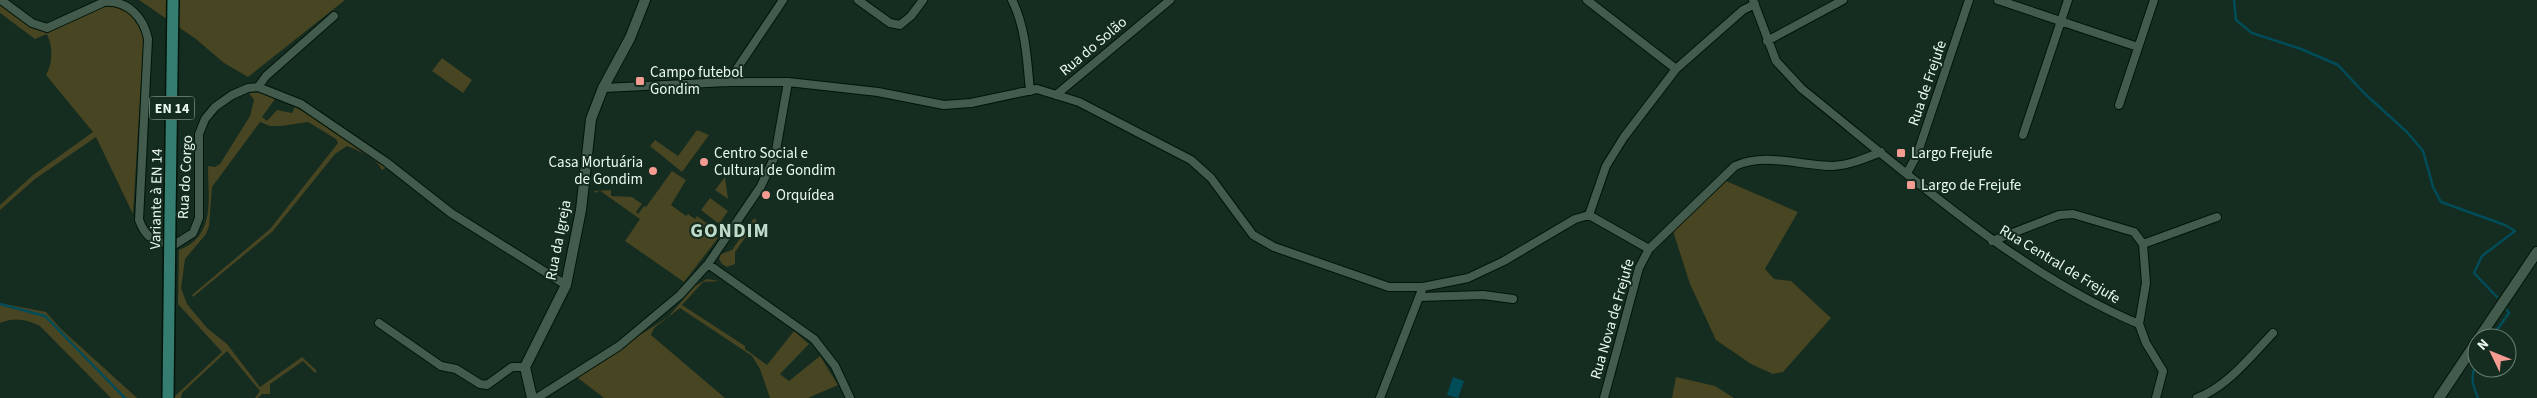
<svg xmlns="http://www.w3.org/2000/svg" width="2537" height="398" font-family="'Source Sans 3',sans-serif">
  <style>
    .green { fill: #474522 }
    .water { fill: #004d59 }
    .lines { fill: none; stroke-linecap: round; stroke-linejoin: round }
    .stream { stroke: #004d59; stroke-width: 2.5 }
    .street-casing { stroke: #001409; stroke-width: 10 }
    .secondary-casing { stroke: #001409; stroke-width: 12 }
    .primary-casing { stroke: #001409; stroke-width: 14 }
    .street { stroke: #425b4d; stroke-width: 8 }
    .secondary { stroke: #425b4d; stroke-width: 10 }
    .primary { stroke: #367d71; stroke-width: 11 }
    .primary-bridge-casing { stroke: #001409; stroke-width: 14; stroke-linecap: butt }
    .primary-bridge { stroke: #367d71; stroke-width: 11 }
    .poi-dot { fill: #f59c92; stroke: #152c20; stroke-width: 2 }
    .labels { text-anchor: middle; stroke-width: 4; stroke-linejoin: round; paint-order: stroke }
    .shield { fill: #152c20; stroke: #aabcb2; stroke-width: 1 }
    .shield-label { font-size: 14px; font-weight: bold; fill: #eaf9f0 }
    .street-label { font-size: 15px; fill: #eaf9f0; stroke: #152c20 }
    .poi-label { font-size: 15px; fill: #eaf9f0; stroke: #152c20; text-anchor: start }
    .district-label { font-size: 20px; font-weight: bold; letter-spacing: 1px; fill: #bfdbca; stroke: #152c20 }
  </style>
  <rect width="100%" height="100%" fill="#152c20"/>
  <!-- green -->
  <path class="green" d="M139,0H345L248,77L224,63L196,39Z
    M119,4L135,16L144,33L133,214L96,137L35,179L0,210V205L33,175L93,132L46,75C53,62 53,47 47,34L35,39L0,13V5L40,30H46L102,5Z
    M442,58L472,80L463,93L432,71Z
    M265,92L275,99L262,117L267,121L277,110L292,113L295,107L310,115L386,167L382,170C376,158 360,151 347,146L335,154L273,231L193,297L192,295L270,229L338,143L336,139L308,122L281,126H270L260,122L212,187L209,226L206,234L185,259L181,288L187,304L207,328L227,344L260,387L302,357L317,371L315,373L303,361L270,384V394H262L258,398H255L260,391L227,351L182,393L181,398H173L222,352L178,304L179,250C216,236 208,199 208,166L215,167L220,164L250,116L254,100L249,93Z
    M697,130L709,135L682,172L650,146L655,140L678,156Z
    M672,171L686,180L671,205L686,216L688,214L695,219L697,216L715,229L711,234L718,238L684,282L625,241L640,219L599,190L597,193L593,191L611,190V196L632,197L642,204L636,212L638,214L644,206L646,207Z
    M725,177L728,199L715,190Z
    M1726,181L1798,212L1765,269L1774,279L1791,281L1831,318L1783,372L1773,374L1751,364L1716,340L1690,284L1673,231Z
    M710,198L728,211L719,224L701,210Z
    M754,218L757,221L735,252V264L727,267L722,264L719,259L721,254L732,250Z
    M707,279L720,281L703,282L682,305L745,346V349L767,365L794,331L809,344L780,374L789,381L820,356L838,385L808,398H770L760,369L752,356L680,308L654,328L651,335L725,398H604L578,378L587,369L668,317L695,286Z
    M0,303L46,312L60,328L137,398H111L40,326C26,319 15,317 0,323Z
    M1676,377L1715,386L1734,398H1672Z"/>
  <!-- water -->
  <path class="water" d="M1453,377L1464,381L1458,398L1447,395Z"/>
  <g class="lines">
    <!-- stream -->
    <path class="stream" d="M2234,0L2236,20L2252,33L2301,49L2338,65L2365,94L2407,132L2423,151L2433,187L2441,202L2505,225L2515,231L2482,256L2474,273L2497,297
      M0,304L45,316L125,398
      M2491,338L2509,313L2507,310
      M2477,362C2470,376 2472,384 2478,398"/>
    <!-- street casing -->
    <g class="street-casing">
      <path id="street" d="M1,0L32,23L47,28L104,2C128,0 144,18 148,39L139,220C146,239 155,242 174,245L193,233L199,218V134L205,119L215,107L232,95L248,88L258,87L301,104L386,162L451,213L566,285
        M858,0L890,23L900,25L911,16L923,0
        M1012,0C1026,28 1027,60 1030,91
        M1587,0L1676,69
        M1753,0L1776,61L1802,89C1907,173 2014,271 2139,324L2146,343L2163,371L2156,398
        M1998,0L2138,47
        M1767,41L1843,0
        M728,82L783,0
        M258,87L266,76L334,16
        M603,88L728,82H788L878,92L944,105L971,103L1037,89L1079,102L1191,160L1211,178L1253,235L1274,247L1389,287H1423L1468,278L1504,261L1575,219L1589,215
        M1056,95L1170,0
        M2119,105L2154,0
        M2023,135L2068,0
        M1907,173L1917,155L1969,0
        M1589,215L1606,166L1624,137L1676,69L1743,10L1755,4
        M1589,215L1649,249
        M1992,241L2059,215L2073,214L2134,232L2143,244L2146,283L2139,324
        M2143,244L2217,217
        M708,264L814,339L835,366L850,398
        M1420,297L1483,295L1513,299
        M379,323L441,366L456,369L480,384L487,385L512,367H525
        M537,398L619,346L680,295L708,264L761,186L775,156L788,82
        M1380,398L1423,287
        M1604,398L1639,268L1649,249L1735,166C1765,152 1801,166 1833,166C1850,165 1866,158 1881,152
        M2197,398C2228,386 2251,356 2273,333"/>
    </g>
    <!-- secondary casing -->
    <g class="secondary-casing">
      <path id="secondary" d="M2479,338L2537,252
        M532,398L525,367L566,285L581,210L591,119L603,88L630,38L645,0
        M2439,398L2477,341"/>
    </g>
    <!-- primary casing -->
    <g class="primary-casing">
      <path id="primary" d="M170,216L173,0"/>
    </g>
    <!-- street -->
    <use href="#street" class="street"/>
    <!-- secondary -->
    <use href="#secondary" class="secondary"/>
    <!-- primary -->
    <use href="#primary" class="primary"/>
    <!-- primary-bridge casing -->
    <g class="primary-bridge-casing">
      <path id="primary-bridge" d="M168,398L170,216"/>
    </g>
    <!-- primary-bridge -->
    <use href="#primary-bridge" class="primary-bridge"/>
  </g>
  <!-- markers -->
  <g class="poi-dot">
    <rect x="635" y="76" width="10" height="10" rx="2.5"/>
    <rect x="1896" y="148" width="10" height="10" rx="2.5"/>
    <circle cx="704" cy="162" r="5"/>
    <circle cx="653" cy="171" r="5"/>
    <rect x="1906" y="180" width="10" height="10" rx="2.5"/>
    <circle cx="766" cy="195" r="5"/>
  </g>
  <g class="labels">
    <!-- shield labels -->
    <rect class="shield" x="149.5" y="96.5" width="45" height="23" rx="4"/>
    <g class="shield-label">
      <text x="172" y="113">EN 14</text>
    </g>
    <!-- street labels -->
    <g class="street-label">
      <text transform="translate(1093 46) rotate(-40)" y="5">Rua do Solão</text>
      <text transform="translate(1927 83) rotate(-71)" y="5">Rua de Frejufe</text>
      <text transform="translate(185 177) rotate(-87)" y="5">Rua do Corgo</text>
      <text transform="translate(156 199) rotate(-89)" y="5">Variante à EN 14</text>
      <text transform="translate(558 240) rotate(-79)" y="5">Rua da Igreja</text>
      <text transform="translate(2060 264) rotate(31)" y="5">Rua Central de Frejufe</text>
      <text transform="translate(1612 319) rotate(-74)" y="5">Rua Nova de Frejufe</text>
    </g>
    <!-- poi labels -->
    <g class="poi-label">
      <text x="650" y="77">Campo futebol<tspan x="650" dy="17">Gondim</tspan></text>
      <text x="714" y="158">Centro Social e<tspan x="714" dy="17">Cultural de Gondim</tspan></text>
      <text x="1911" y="158">Largo Frejufe</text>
      <text x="643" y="167" text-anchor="end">Casa Mortuária<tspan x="643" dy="17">de Gondim</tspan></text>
      <text x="1921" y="190">Largo de Frejufe</text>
      <text x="776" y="200">Orquídea</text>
    </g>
    <!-- district labels -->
    <g class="district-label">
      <text x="730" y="237">GONDIM</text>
    </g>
  </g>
  <!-- north arrow -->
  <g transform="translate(2492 353) rotate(313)"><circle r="24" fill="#152c20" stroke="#6a7e73"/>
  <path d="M0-4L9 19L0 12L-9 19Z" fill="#f59c92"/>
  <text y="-8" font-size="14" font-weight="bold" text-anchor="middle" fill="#eaf9f0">N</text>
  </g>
</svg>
